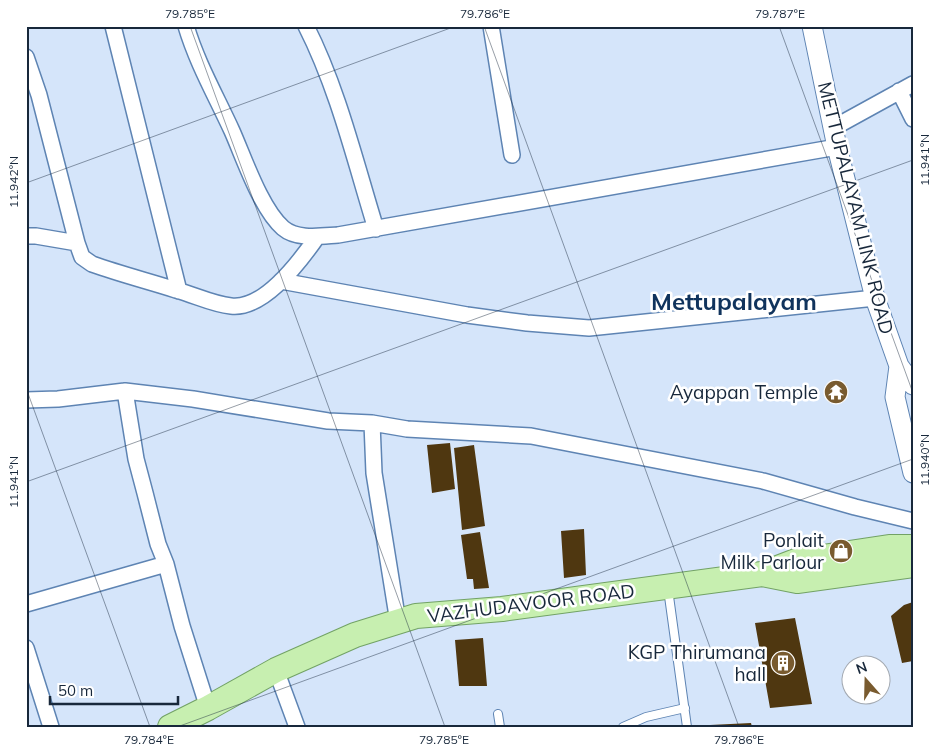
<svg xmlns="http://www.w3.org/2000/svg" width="939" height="753" font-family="Mulish,sans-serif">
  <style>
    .building { fill: #4f3710 }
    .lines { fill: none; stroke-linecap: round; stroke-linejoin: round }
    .service-casing { stroke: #5e84b3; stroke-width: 10 }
    .minor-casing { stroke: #5e84b3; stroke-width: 18 }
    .tertiary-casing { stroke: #5e84b3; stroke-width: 21 }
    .primary-casing { stroke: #72a265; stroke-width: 26 }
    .service { stroke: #fff; stroke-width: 8 }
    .minor { stroke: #fff; stroke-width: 15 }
    .tertiary { stroke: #fff; stroke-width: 19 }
    .primary { stroke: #c7efb0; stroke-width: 24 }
    .ticks { fill: none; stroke: #18283b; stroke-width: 1; stroke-opacity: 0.45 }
    .labels { text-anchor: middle; stroke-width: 5; stroke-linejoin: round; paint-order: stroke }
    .street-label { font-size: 19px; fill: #18283b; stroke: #fff }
    .poi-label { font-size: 19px; fill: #18283b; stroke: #fff; text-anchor: end }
    .district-label { font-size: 24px; font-weight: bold; fill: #10335c; stroke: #fff }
    .neatline { fill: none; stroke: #18283b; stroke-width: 2 }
    .ticks-label { font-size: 12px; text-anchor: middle; fill: #18283b }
  </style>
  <rect width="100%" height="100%" fill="#d5e5fa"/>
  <!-- building -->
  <path class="building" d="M450,443L455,489L432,493L427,445Z
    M474,445L485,526L462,530L454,448Z
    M584,529L586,575L564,578L561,531Z
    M480,532L489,588L474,589L473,579H467L461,535Z
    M913,602V661L902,663L891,616L904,605Z
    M795,618L812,704L770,708L755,623Z
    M483,638L487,686H459L455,640Z
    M751,723L752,727H711L710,725Z"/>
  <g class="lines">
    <!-- service casing -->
    <g class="service-casing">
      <path id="service" d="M668,589L687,727
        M498,714L500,727
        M623,727L646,717L685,708"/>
    </g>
    <!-- minor casing -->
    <g class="minor-casing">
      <path id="minor" d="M113,26L179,291
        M186,26C197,63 216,96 232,131C244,158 261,209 283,228C297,240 321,236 338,235L837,147
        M306,26C338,89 355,161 376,229
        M491,26L512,155
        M26,57L39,95L77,243L82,257L92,264C120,274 148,281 176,290C195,295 212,304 231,306C264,310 301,260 317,237
        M899,91L913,119
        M833,128L913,84
        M26,236H36L77,243
        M281,281L467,315L527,323L589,328L875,298
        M125,391L136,459L145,493L158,544L166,564L182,626L208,708
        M26,400L58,399L125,391L193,399L328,421L372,423L407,429L531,436L763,481L855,507L913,521
        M372,423L374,473L398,622
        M26,604L166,564
        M26,648L51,727
        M276,670L297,727"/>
    </g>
    <!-- tertiary casing -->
    <g class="tertiary-casing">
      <path id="tertiary" d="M812,26L837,147L875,298L899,366L913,385
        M899,366L895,397L913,473"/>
    </g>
    <!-- primary casing -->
    <g class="primary-casing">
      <path id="primary" d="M762,574L796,561L889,547H913
        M170,727L208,708L276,670L355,635L416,616L502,609L762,574L797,581L913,565"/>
    </g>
    <!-- service -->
    <use href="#service" class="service"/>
    <!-- minor -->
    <use href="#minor" class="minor"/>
    <!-- tertiary -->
    <use href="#tertiary" class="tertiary"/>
    <!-- primary -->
    <use href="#primary" class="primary"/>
  </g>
  <!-- ticks -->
  <path class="ticks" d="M190,26L445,727M484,26L739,727M779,26L913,393M26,183L456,26M26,388L150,727M26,482L913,160M177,727L913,459"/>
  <!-- icons -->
  <defs>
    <g id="temple-disc" transform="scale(1.25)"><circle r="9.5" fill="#795b2f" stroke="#fff"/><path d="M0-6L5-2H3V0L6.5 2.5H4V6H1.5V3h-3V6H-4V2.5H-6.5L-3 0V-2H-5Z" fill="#fff"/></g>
    <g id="shop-disc" transform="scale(1.25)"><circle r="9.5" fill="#795b2f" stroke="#fff"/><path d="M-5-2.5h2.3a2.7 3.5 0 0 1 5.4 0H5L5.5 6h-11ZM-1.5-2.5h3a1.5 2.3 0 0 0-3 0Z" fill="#fff"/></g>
    <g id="building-disc" transform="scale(1.25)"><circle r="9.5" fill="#795b2f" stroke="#fff"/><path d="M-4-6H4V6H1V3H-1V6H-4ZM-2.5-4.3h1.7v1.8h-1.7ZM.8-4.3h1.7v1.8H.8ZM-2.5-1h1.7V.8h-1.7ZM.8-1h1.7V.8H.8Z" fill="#fff"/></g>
  </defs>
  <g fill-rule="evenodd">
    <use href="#temple-disc" x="836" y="392"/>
    <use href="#shop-disc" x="841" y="551"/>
    <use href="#building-disc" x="783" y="663"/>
  </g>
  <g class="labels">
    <!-- street labels -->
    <g class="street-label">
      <text transform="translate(856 208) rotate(76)" y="7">METTUPALAYAM LINK ROAD</text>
      <text transform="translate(531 603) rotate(-7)" y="7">VAZHUDAVOOR ROAD</text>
    </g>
    <!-- poi labels -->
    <g class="poi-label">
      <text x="818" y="399">Ayappan Temple</text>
      <text x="824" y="547">Ponlait<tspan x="824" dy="22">Milk Parlour</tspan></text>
      <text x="766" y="659">KGP Thirumana<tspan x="766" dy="22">hall</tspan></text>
    </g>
    <!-- district labels -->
    <g class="district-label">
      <text x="734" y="310">Mettupalayam</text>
    </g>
  </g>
  <!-- border -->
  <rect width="939" height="753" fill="none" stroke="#ffffff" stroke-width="55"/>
  <!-- north arrow -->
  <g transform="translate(866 680) rotate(340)"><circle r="24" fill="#ffffff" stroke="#a3a9b1"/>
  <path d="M0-4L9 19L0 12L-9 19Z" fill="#795b2f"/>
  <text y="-8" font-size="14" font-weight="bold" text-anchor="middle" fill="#18283b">N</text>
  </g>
  <!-- scale -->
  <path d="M50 696v8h128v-8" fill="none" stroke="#18283b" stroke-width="2.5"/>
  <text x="58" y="696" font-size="15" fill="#18283b" stroke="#ffffff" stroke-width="4" paint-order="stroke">50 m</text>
  <rect x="28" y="28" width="884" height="698" class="neatline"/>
  <g class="ticks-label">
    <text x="190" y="18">79.785°E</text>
    <text x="485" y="18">79.786°E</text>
    <text x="780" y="18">79.787°E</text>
    <text transform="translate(925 160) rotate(-90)" y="4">11.941°N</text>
    <text transform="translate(14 182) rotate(-90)" y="4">11.942°N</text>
    <text transform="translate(925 460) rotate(-90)" y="4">11.940°N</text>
    <text transform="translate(14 482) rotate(-90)" y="4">11.941°N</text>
    <text x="149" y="744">79.784°E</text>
    <text x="444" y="744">79.785°E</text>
    <text x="739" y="744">79.786°E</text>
  </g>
</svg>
